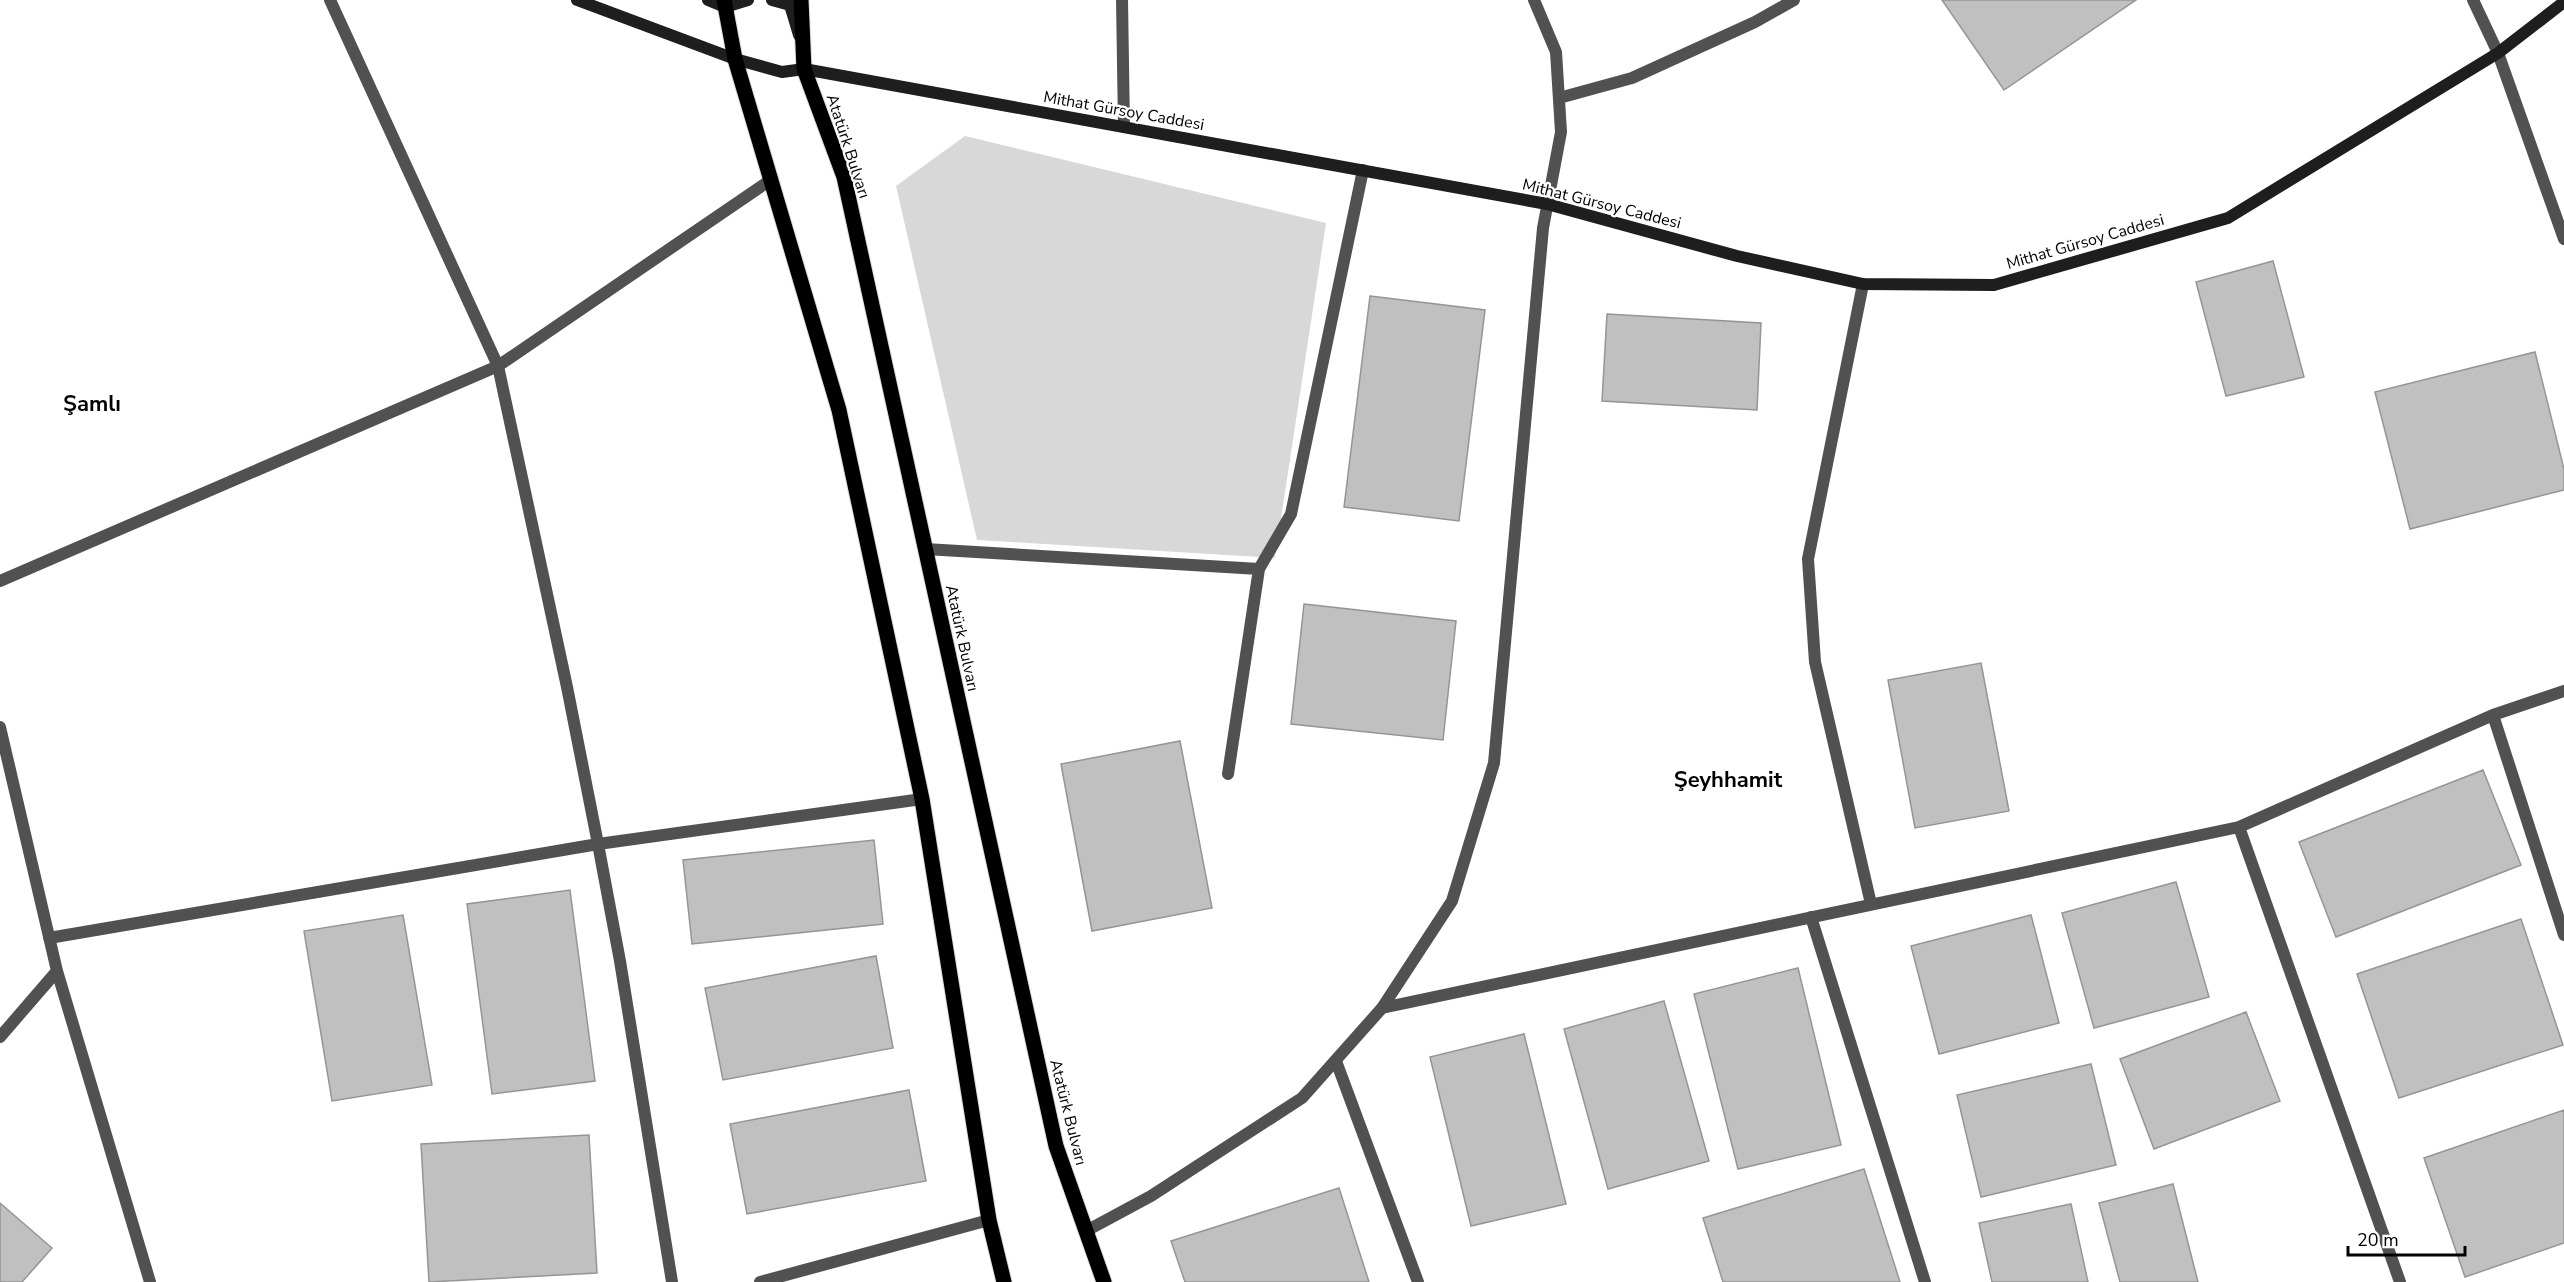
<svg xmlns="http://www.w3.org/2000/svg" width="2564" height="1282" font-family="'Nunito Sans',sans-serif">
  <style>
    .green { fill: #d8d8d8 }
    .building { fill: #c0c0c0; stroke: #959595; stroke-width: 1.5 }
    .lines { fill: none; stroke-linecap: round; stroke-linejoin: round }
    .primary-casing { stroke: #dbdbdb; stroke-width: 17 }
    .service { stroke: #515151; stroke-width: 12 }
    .minor { stroke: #515151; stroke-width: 12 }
    .tertiary { stroke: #515151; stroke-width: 12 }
    .secondary { stroke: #1e1e1e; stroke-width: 12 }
    .primary { stroke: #000; stroke-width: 15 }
    .labels { text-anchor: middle; stroke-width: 4.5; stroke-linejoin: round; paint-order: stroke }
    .street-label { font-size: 16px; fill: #000; stroke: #fff }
    .district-label { font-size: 22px; font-weight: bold; fill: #000; stroke: #fff }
  </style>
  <rect width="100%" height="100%" fill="#fff"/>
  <!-- green -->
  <path class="green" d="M965,136L1326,223L1275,558L977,540L896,186Z"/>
  <!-- building -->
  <path class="building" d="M1942,0H2136L2004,90Z
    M2273,261L2304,377L2226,396L2196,282Z
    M1370,296L1485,310L1459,521L1344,507Z
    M1607,314L1761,323L1757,410L1602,401Z
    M2535,352L2564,469V490L2410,529L2375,392Z
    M1304,604L1456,621L1443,740L1291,724Z
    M1981,663L2009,811L1915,828L1888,680Z
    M1180,741L1212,908L1092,931L1061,764Z
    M2483,770L2521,865L2336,937L2299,842Z
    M874,840L883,924L692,944L683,860Z
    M2176,882L2209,997L2094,1028L2062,913Z
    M570,890L595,1081L492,1094L467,904Z
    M403,915L432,1085L332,1101L304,931Z
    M2031,915L2059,1023L1939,1054L1911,946Z
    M2521,919L2563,1045L2399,1098L2357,974Z
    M876,956L893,1048L723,1080L705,988Z
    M1798,968L1841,1145L1738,1169L1694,994Z
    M1664,1001L1709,1161L1608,1189L1564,1029Z
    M2246,1012L2280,1101L2154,1149L2120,1059Z
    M1524,1034L1566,1204L1471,1226L1430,1057Z
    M2091,1064L2116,1165L1981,1197L1957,1095Z
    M909,1090L926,1181L747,1214L730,1124Z
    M2564,1110V1243L2465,1277L2424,1158Z
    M589,1135L597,1273L429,1282L421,1144Z
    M1864,1169L1900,1282H1723L1703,1218Z
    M2173,1184L2198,1282H2120L2099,1203Z
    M1339,1188L1369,1282H1185L1171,1241Z
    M0,1203L52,1248L22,1282H0Z
    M2071,1204L2088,1282H1992L1979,1223Z"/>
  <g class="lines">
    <!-- primary casing -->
    <g class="primary-casing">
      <path id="primary" d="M724,0L735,59L839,410L922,799L989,1220L1004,1282
        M801,0L804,69L844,177L1056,1146L1104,1282"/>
    </g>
    <!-- service -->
    <path class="service" d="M925,549L1259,569
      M1228,774L1259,569L1291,514L1363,170"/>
    <!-- minor -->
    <path class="minor" d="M330,0L498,366L567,687L598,844L620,961L672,1282
      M1122,0L1124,127
      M2473,0L2498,53L2564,239
      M1559,98L1632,78L1755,22L1794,0
      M1863,284L1808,559L1815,662L1871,904
      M0,581L498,366L772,179
      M2493,715L2564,935
      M0,727L57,971L150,1282
      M2239,827L2400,1282
      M1811,917L1925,1282
      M49,938L598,844L922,799
      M1382,1008L2239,827L2493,715L2564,691
      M0,1037L57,971
      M1336,1061L1418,1282
      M760,1282L989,1220"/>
    <!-- tertiary -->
    <path class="tertiary" d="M1086,1231L1151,1196L1302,1098L1382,1008L1452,901L1494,763L1543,228L1561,132L1556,52L1534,0"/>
    <!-- secondary -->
    <path class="secondary" d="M577,0L735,59L782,72L804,69L1547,204L1737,256L1863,284L1994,285L2228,218L2498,53L2564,2
      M708,0L725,7L748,0
      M772,0L790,5L799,35"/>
    <!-- primary -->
    <use href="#primary" class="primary"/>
  </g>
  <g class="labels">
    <!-- street labels -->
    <g class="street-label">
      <text transform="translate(1124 110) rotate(10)" y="6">Mithat Gürsoy Caddesi</text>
      <text transform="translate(849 146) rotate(72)" y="6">Atatürk Bulvarı</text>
      <text transform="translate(1602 203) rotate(14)" y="6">Mithat Gürsoy Caddesi</text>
      <text transform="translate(2085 241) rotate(-16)" y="6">Mithat Gürsoy Caddesi</text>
      <text transform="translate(963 638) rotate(78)" y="6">Atatürk Bulvarı</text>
      <text transform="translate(1069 1112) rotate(76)" y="6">Atatürk Bulvarı</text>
    </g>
    <!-- district labels -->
    <g class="district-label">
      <text x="92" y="411">Şamlı</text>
      <text x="1728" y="787">Şeyhhamit</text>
    </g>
  </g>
  <!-- scale -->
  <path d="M2348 1246v9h117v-9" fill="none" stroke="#000000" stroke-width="3"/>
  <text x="2357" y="1246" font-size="18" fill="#000000" stroke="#ffffff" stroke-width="4.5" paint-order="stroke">20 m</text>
</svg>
